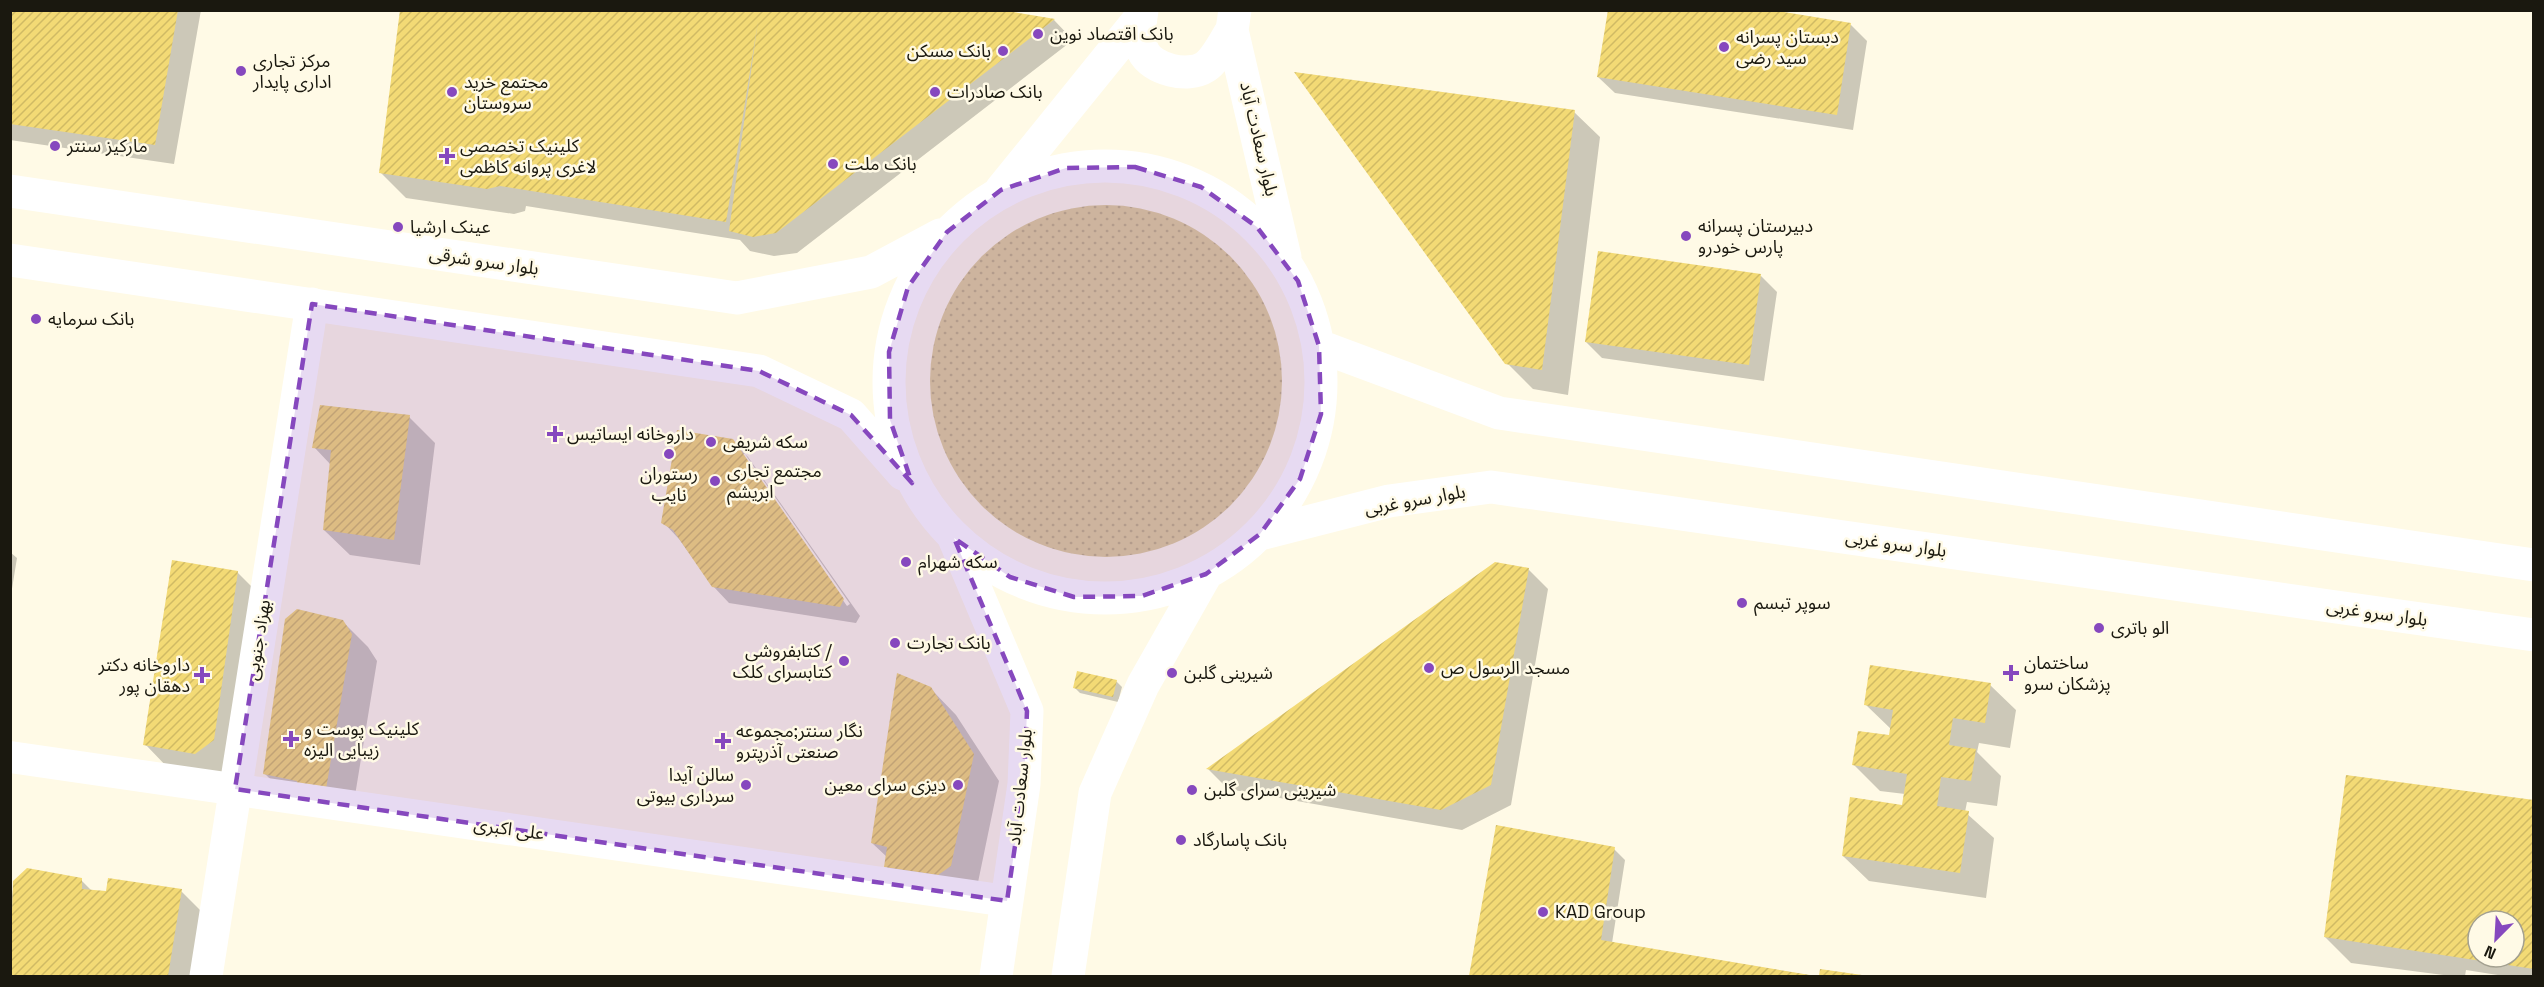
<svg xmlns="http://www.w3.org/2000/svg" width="2544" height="987" font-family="'Space Grotesk','Noto Sans Arabic',sans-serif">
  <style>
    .park { fill: url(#park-dots) }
    .shadow { fill: #0003; fill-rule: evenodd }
    .building { fill: url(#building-hatch); fill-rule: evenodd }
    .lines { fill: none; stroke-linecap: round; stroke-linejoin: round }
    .minor { stroke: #fff; stroke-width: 32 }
    .tertiary { stroke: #fff; stroke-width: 33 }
    .secondary { stroke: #fff; stroke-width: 33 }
    .marked { fill: #8648be; fill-opacity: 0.2; stroke: #8648be; stroke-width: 4.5; stroke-dasharray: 12 8; stroke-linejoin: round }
    .poi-dot { fill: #8648be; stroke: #fffae6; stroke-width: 2 }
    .labels { text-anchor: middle; stroke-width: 5; stroke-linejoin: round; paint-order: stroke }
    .poi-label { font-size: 18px; fill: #1a180f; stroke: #fffae6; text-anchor: start }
    .street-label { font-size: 18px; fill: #1a180f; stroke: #fffae6 }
  </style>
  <defs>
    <pattern id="park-dots" width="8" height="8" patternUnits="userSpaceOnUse" patternTransform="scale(1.5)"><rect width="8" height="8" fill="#dfd096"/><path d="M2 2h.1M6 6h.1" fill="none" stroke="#bfb280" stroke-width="1.8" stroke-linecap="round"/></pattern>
    <pattern id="building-hatch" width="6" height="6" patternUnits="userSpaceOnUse" patternTransform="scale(1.5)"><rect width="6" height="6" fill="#f3da75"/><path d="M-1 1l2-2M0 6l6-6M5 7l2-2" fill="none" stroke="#d0ba64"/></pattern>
  </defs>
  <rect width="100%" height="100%" fill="#fffae6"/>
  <!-- park -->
  <path class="park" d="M930 381a176 176 0 1 1 352 0a176 176 0 1 1-352 0Z"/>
  <!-- shadow -->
  <path class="shadow" d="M10,10H201L174,164L10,140Z
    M401,10H991L1054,20L1073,40L797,253L774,256L750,251L740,240L526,206L525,211L514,214L406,198L380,172Z
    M1851,25L1867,41L1853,130L1615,93L1598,77Z
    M1574,112L1600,137L1568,395L1533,389L1507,363Z
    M1761,276L1777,292L1764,381L1602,358L1586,342Z
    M409,417L435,443L420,565L350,555L324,530L331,465L314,447Z
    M732,441L748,457L860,616L856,623L729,603L713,586L679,539L663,522ZM741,454H745L850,604L847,606Z
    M10,552L17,558L10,601Z
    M1528,569L1548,589L1511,805L1462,830L1228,789L1208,769Z
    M237,572L263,598L222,779L170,770L145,744Z
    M342,621L368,647L377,661L352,814L291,799L265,774Z
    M1116,681L1122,687L1118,702L1080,693L1075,688Z
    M1990,685L2016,710L2010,748L1979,743L1977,752L2001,776L1997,806L1967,802L1965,812L1994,838L1986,898L1869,881L1843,856L1903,807L1905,794L1880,791L1854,765L1891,737L1892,730L1866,705Z
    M930,688L956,715L999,781L976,892H912L886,866L887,857L872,843Z
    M2534,802V976H2504L2466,970L2465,976H2451L2351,963L2325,937ZM2478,921H2514V957H2478Z
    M1497,826L1614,849L1625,860L1612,943L1814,976H1471Z
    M81,880L93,892L181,891L207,917L197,976H10V910L14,882Z
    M1821,971L1862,976H1821Z"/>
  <!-- building -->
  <path class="building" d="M10,10H178L155,145L10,124Z
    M400,10H1001L1055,19L776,233L753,237L729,231L758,21L726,222L500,186L487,189L379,173Z
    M1608,10H1772L1851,23L1837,115L1597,77Z
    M1294,72L1575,110L1542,370L1505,364Z
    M1598,251L1761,274L1749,365L1585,342Z
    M320,405L410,415L394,540L323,530L331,450L312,448Z
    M677,430L733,439L844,599L840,607L712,587L673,530L661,523Z
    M172,560L238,571L214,740L195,754L143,745Z
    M1495,562L1529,568L1491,785L1441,810L1206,769Z
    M297,609L343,620L352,634L326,789L297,785V781L263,774L285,619Z
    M1870,665L1991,683L1985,723L1953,718L1949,745L1976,749L1971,781L1941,777L1937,806L1969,811L1960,873L1842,856L1850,797L1902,805L1907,774L1852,765L1858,731L1889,735L1893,710L1864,705Z
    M1077,671L1117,680L1113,697L1073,688Z
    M897,673L931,687L974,754L951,866L938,875L884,867L887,847L871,843Z
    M2346,775L2534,800V969L2324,937ZM2478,921H2514V957H2478Z
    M1496,825L1615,847L1601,940L1816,976H1469Z
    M27,868L82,878V889L106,891L108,878L182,889L168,976H10L13,881Z
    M1820,969L1862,975V976H1819Z"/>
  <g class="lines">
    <!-- minor -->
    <path class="minor" d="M10,757L1007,901"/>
    <!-- tertiary -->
    <path class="tertiary" d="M206,976L312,304"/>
    <!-- secondary -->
    <path class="secondary" d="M1142,10C1140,25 1137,37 1143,51C1152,70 1188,78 1205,67C1216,60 1225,40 1232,30
      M1235,10L1232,30L1285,257
      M889 382a216 216 0 1 1 432 0a216 216 0 1 1-432 0Z
      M1001,190L1141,17
      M10,191L737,298L871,272L940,235
      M10,260L759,371L851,415L903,474
      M1319,346L1499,413L2534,565
      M1260,534L1389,501L1491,487L2534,635
      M954,538L1027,711L1024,784L996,976
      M1068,976L1095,793L1143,685L1206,574"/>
  </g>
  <!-- marked area -->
  <path class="marked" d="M1135,167L1201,187L1257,227L1298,281L1319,346L1321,414L1300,479L1260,534L1206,574L1142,596L1074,597L1010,577L954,538L1027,711L1024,784L1007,901L235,789L312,304L759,371L851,415L912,483L890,420L889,352L908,287L947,232L1001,190L1066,168Z"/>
  <!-- markers -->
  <g class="poi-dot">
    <circle cx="1038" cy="34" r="6"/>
    <circle cx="1724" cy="47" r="6"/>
    <circle cx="1003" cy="51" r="6"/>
    <circle cx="241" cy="71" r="6"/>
    <circle cx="452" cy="92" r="6"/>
    <circle cx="935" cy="92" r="6"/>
    <circle cx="55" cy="146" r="6"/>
    <path d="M444 147h6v6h6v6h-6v6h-6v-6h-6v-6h6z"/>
    <circle cx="833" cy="164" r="6"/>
    <circle cx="398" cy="227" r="6"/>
    <circle cx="1686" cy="236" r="6"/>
    <circle cx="36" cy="319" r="6"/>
    <path d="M552 425h6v6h6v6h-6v6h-6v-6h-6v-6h6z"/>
    <circle cx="711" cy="442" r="6"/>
    <circle cx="669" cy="454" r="6"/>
    <circle cx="715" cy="481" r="6"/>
    <circle cx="906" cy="562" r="6"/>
    <circle cx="1742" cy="603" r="6"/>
    <circle cx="2099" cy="628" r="6"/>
    <circle cx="895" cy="643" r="6"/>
    <circle cx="844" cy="661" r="6"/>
    <circle cx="1429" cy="668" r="6"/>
    <circle cx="1172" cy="673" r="6"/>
    <path d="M2008 664h6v6h6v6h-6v6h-6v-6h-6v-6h6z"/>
    <path d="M199 666h6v6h6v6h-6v6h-6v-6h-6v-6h6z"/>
    <path d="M288 730h6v6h6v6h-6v6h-6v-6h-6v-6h6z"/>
    <path d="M720 732h6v6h6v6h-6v6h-6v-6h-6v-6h6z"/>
    <circle cx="746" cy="785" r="6"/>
    <circle cx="958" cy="785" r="6"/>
    <circle cx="1192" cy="790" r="6"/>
    <circle cx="1181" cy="840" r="6"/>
    <circle cx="1543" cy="912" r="6"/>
  </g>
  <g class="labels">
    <!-- poi labels -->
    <g class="poi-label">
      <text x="1050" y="40">بانک اقتصاد نوین</text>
      <text x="1736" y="43">دبستان پسرانه<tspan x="1736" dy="21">سید رضی</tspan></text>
      <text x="991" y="57" text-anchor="end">بانک مسکن</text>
      <text x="253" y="67">مرکز تجاری<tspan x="253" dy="21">اداری پایدار</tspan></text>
      <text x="464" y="88">مجتمع خرید<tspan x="464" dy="21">سروستان</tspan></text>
      <text x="947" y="98">بانک صادرات</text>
      <text x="67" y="152">مارکیز سنتر</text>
      <text x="460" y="152">کلینیک تخصصی<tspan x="460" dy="21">لاغری پروانه کاظمی</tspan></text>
      <text x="845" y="170">بانک ملت</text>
      <text x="1698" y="232">دبیرستان پسرانه<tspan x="1698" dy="21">پارس خودرو</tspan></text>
      <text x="410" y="233">عینک ارشیا</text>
      <text x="48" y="325">بانک سرمایه</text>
      <text x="567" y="440">داروخانه ایساتیس</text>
      <text x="723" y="448">سکه شریفی</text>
      <text x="727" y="477">مجتمع تجاری<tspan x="727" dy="21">ابریشم</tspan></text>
      <text x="669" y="480" text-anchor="middle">رستوران<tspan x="669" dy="21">نایب</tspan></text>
      <text x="918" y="568">سکه شهرام</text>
      <text x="1754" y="609">سوپر تبسم</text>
      <text x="2111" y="634">الو باتری</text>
      <text x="907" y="649">بانک تجارت</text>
      <text x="832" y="657" text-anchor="end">کتابفروشی /<tspan x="832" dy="21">کتابسرای کلک</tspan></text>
      <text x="2024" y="669">ساختمان<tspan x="2024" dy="21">پزشکان سرو</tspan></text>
      <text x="190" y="671" text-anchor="end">داروخانه دکتر<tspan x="190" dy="21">دهقان پور</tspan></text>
      <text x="1441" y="674">مسجد الرسول ص</text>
      <text x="1184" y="679">شیرینی گلبن</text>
      <text x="304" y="735">کلینیک پوست و<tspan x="304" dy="21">زیبایی الیزه</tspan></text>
      <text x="736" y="737">نگار سنتر;مجموعه<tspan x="736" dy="21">صنعتی آذرپترو</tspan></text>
      <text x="734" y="781" text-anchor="end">سالن آیدا<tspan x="734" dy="21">سرداری بیوتی</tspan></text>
      <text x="946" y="791" text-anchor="end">دیزی سرای معین</text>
      <text x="1204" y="796">شیرینی سرای گلبن</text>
      <text x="1193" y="846">بانک پاسارگاد</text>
      <text x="1555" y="918">KAD Group</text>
    </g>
    <!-- street labels -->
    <g class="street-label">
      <text transform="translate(1259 139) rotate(77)" y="6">بلوار سعادت آباد</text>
      <text transform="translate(484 261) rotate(8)" y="6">بلوار سرو شرقی</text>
      <text transform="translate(1415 500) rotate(-10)" y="6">بلوار سرو غربی</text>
      <text transform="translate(1896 544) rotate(8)" y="6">بلوار سرو غربی</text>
      <text transform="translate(2377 613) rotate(8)" y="6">بلوار سرو غربی</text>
      <text transform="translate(258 640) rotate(-81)" y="6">بهزاد جنوبی</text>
      <text transform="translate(1020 787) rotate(-84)" y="6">بلوار سعادت آباد</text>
      <text transform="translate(509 829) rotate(8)" y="6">علی اکبری</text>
    </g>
  </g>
  <!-- border -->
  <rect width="2544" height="987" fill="none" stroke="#1a180f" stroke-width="24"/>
  <!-- north arrow -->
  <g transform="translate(2496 939) rotate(204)"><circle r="28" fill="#fffae6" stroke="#a3a090" stroke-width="1.5"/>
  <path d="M0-4.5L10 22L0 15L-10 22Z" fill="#8648be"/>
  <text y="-9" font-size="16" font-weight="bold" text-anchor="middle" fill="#1a180f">N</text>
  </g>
</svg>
